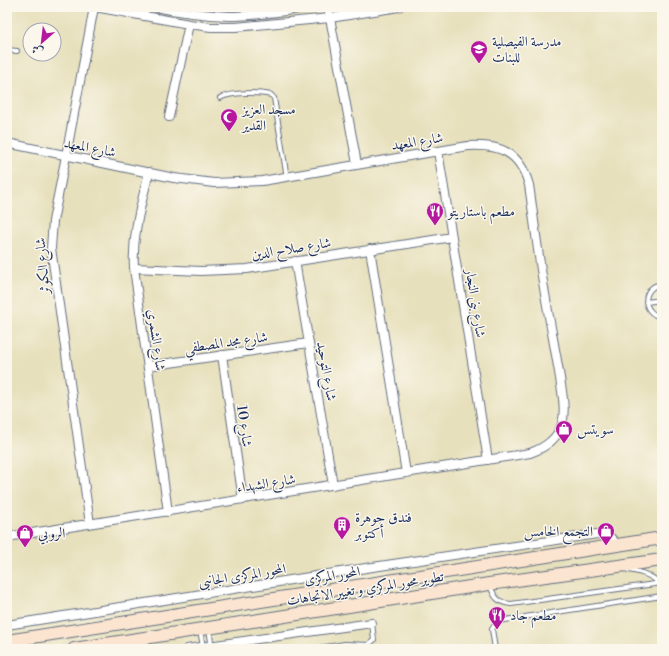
<svg xmlns="http://www.w3.org/2000/svg" width="669" height="656" font-family="'Libre Bodoni',Amiri,serif">
  <style>
    .lines { fill: none; stroke-linecap: round; stroke-linejoin: round }
    .lane-casing { stroke: #626d7f; stroke-width: 6 }
    .street-casing { stroke: #626d7f; stroke-width: 10 }
    .secondary-casing { stroke: #626d7f; stroke-width: 14 }
    .lane { stroke: #fff; stroke-width: 4 }
    .street { stroke: #fff; stroke-width: 8 }
    .secondary { stroke: #fce5d0; stroke-width: 12 }
    .labels { text-anchor: middle; stroke-width: 3; stroke-linejoin: round; paint-order: stroke }
    .poi-label { font-size: 14px; fill: #1b2f5e; stroke: #fbf7ec; text-anchor: start }
    .street-label { font-size: 14px; fill: #1b2f5e; stroke: #fbf7ec }
  </style>
  <rect width="100%" height="100%" fill="#fbf7ec"/>
  <filter id="ink" filterUnits="userSpaceOnUse"><feTurbulence type="fractalNoise" baseFrequency=".025" numOctaves="2"/><feDisplacementMap in="SourceGraphic" scale="8" xChannelSelector="R" yChannelSelector="G"/><feConvolveMatrix kernelMatrix="1 2 1 2 8 2 1 2 1" color-interpolation-filters="sRGB"/></filter>
  <filter id="wash" filterUnits="userSpaceOnUse"><feTurbulence type="fractalNoise" baseFrequency=".012" numOctaves="4" result="noise"/><feDisplacementMap in="SourceGraphic" scale="16" xChannelSelector="R" yChannelSelector="G"/><feGaussianBlur stdDeviation="0.9" result="paint"/><feColorMatrix in="noise" values="0 0 0 0 0 0 0 0 0 0 0 0 0 0 0 0 0 1.4 0 .05"/><feComposite in="paint" operator="in"/></filter>
  <g filter="url(#wash)">
    <rect width="100%" height="100%" fill="#e7e0bc"/>
  </g>
  <g filter="url(#ink)">
    <g class="lines">
      <!-- lane casing -->
      <g class="lane-casing">
        <path id="lane" d="M7,50L17,51
          M220,98C232,92 258,92 271,95L274,98L287,178
          M662,284C641,286 641,314 662,317
          M658,285L662,306
          M646,302L662,300
          M624,569C637,572 650,573 660,584
          M490,585C494,597 498,603 511,604L662,583
          M200,630L203,647
          M209,630L212,647
          M313,649L345,644L368,645L374,640L372,623
          M495,649L492,629L498,621L662,596"/>
      </g>
      <!-- street casing -->
      <g class="street-casing">
        <path id="street" d="M95,7L189,24L211,27H236L330,18L399,7
          M155,7C180,12 204,15 229,16C257,16 284,11 312,7
          M328,7L357,164
          M169,117L189,24
          M7,143L174,178L214,183L262,181L468,146C500,144 520,152 529,185C534,219 538,254 544,288C549,318 555,348 560,378C562,393 566,409 562,424C557,440 544,448 530,453L7,537
          M438,151L488,460
          M149,172C141,205 132,234 134,268L168,512
          M370,249L406,473
          M295,261L333,485
          M134,268L201,271L247,269L452,237
          M222,355L243,500
          M148,366L309,343
          M90,524L51,248L53,221L66,156L94,7
          M7,625L366,568L597,534L610,537L619,546
          M187,649L372,623"/>
      </g>
      <!-- secondary casing -->
      <g class="secondary-casing">
        <path id="secondary" d="M7,641L662,538
          M74,649L489,584L662,560"/>
      </g>
      <!-- lane -->
      <use href="#lane" class="lane"/>
      <!-- street -->
      <use href="#street" class="street"/>
      <!-- secondary -->
      <use href="#secondary" class="secondary"/>
    </g>
  </g>
  <!-- icons -->
  <defs>
    <g id="school-pin" transform="scale(0.9)"><path d="M0 17L-7.5 6A9.5 9.5 0 1 1 7.5 6Z" fill="#b5179e" stroke="#fbf7ec"/><path d="M0-5L7-2L0 1L-7-2ZM-4 1L0 2.5L4 1V4Q0 6-4 4Z" fill="#fff"/></g>
    <g id="mosque-pin" transform="scale(0.9)"><path d="M0 17L-7.5 6A9.5 9.5 0 1 1 7.5 6Z" fill="#b5179e" stroke="#fbf7ec"/><path d="M3.5-4.9A6 6 0 1 0 3.5 4.9A5 5 0 1 1 3.5-4.9Z" fill="#fff"/></g>
    <g id="restaurant-pin" transform="scale(0.9)"><path d="M0 17L-7.5 6A9.5 9.5 0 1 1 7.5 6Z" fill="#b5179e" stroke="#fbf7ec"/><path d="M-5-6h1v4h1v-4h1v4h1v-4h1v5L-1.5 .5V6h-2V.5L-5-1ZM5-6V6H3V1.5H1.5Q1.5-4 5-6Z" fill="#fff"/></g>
    <g id="shop-pin" transform="scale(0.9)"><path d="M0 17L-7.5 6A9.5 9.5 0 1 1 7.5 6Z" fill="#b5179e" stroke="#fbf7ec"/><path d="M-5-2.5h2.3a2.7 3.5 0 0 1 5.4 0H5L5.5 6h-11ZM-1.5-2.5h3a1.5 2.3 0 0 0-3 0Z" fill="#fff"/></g>
    <g id="building-pin" transform="scale(0.9)"><path d="M0 17L-7.5 6A9.5 9.5 0 1 1 7.5 6Z" fill="#b5179e" stroke="#fbf7ec"/><path d="M-4-6H4V6H1V3H-1V6H-4ZM-2.5-4.3h1.7v1.8h-1.7ZM.8-4.3h1.7v1.8H.8ZM-2.5-1h1.7V.8h-1.7ZM.8-1h1.7V.8H.8Z" fill="#fff"/></g>
  </defs>
  <g fill-rule="evenodd">
    <use href="#school-pin" x="479" y="49"/>
    <use href="#mosque-pin" x="229" y="117"/>
    <use href="#restaurant-pin" x="435" y="211"/>
    <use href="#shop-pin" x="564" y="429"/>
    <use href="#building-pin" x="342" y="525"/>
    <use href="#shop-pin" x="606" y="531"/>
    <use href="#shop-pin" x="25" y="533"/>
    <use href="#restaurant-pin" x="497" y="615"/>
  </g>
  <g class="labels">
    <!-- poi labels -->
    <g class="poi-label">
      <text x="492" y="46">مدرسة الفيصلية<tspan x="492" dy="16">للبنات</tspan></text>
      <text x="242" y="114">مسجد العزيز<tspan x="242" dy="16">القدير</tspan></text>
      <text x="448" y="216">مطعم باستاريتو</text>
      <text x="577" y="434">سويتس</text>
      <text x="355" y="522">فندق جوهرة<tspan x="355" dy="16">أكتوبر</tspan></text>
      <text x="593" y="536" text-anchor="end">التجمع الخامس</text>
      <text x="38" y="538">الروبي</text>
      <text x="510" y="620">مطعم جاد</text>
    </g>
    <!-- street labels -->
    <g class="street-label">
      <text transform="translate(417 141) rotate(-9)" y="5">شارع المعهد</text>
      <text transform="translate(90 147) rotate(11)" y="5">شارع المعهد</text>
      <text transform="translate(291 248) rotate(-9)" y="5">شارع صلاح الدين</text>
      <text transform="translate(42 266) rotate(-95)" y="5">شارع الكوثر</text>
      <text transform="translate(476 303) rotate(81)" y="5">شارع بنى النجار</text>
      <text transform="translate(157 340) rotate(82)" y="5">شارع الشمري</text>
      <text transform="translate(226 342) rotate(-8)" y="5">شارع مجد المصطفي</text>
      <text transform="translate(327 371) rotate(80)" y="5">شارع التوحيد</text>
      <text transform="translate(245 426) rotate(82)" y="5">شارع 10</text>
      <text transform="translate(266 483) rotate(-9)" y="5">شارع الشهداء</text>
      <text transform="translate(242 575) rotate(-9)" y="5">المحور المركزى الجانبى</text>
      <text transform="translate(332 575) rotate(-9)" y="5">المحور المركزى</text>
      <text transform="translate(365 588) rotate(-9)" y="5">تطوير محور المركزي و تغيير الاتجاهات</text>
    </g>
  </g>
  <!-- margin -->
  <rect width="669" height="656" fill="none" stroke="#fbf7ec" stroke-width="24"/>
  <!-- north arrow -->
  <g transform="translate(42 42) rotate(208)"><circle r="19" fill="#fbf7ec" stroke="#a1a7b3"/>
  <path d="M0-3L7 15L0 10L-7 15Z" fill="#b5179e"/>
  <text y="-6" font-size="11" font-weight="bold" text-anchor="middle" fill="#1b2f5e">ش</text>
  </g>
</svg>
